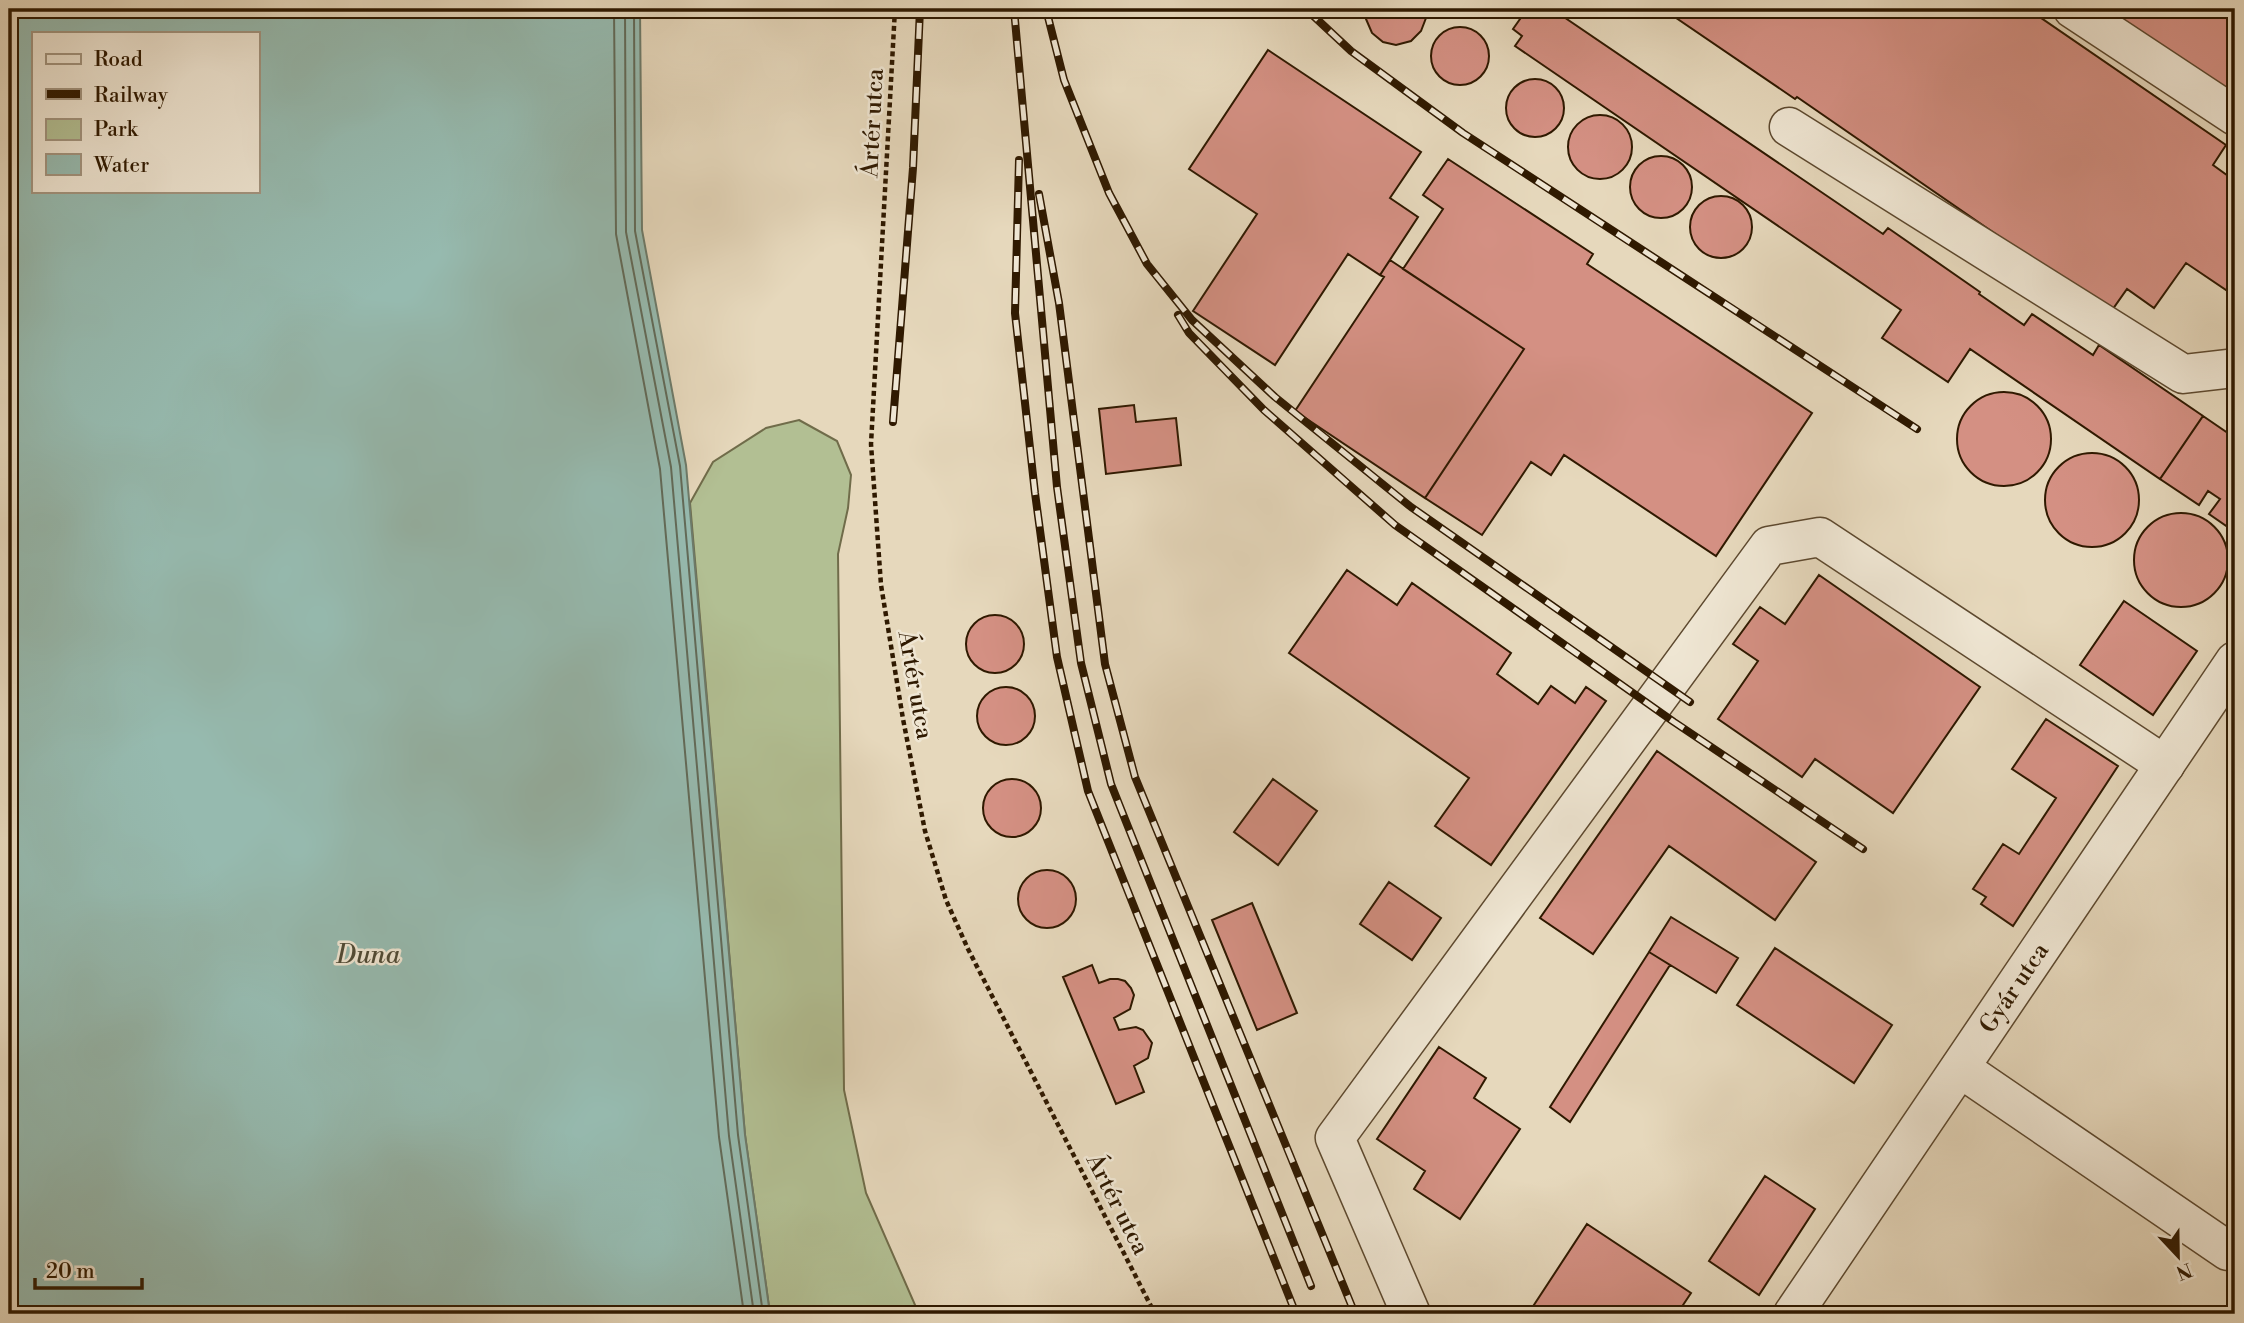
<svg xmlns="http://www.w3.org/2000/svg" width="2244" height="1323" font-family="'Libre Bodoni',serif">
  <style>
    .green { fill: #b2bf93; stroke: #706c4a; stroke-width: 2 }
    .water { fill: #96baaf; stroke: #6d7a69; stroke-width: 2; fill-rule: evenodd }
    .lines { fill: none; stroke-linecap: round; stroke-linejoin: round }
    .shore { stroke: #626a58; stroke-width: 2 }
    .building { fill: #d49083; stroke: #2f1900; stroke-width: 2 }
    .minor-casing { stroke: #5d492f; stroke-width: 41 }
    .path { stroke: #2f1900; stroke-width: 4.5; stroke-dasharray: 5 3.5; stroke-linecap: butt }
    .minor { stroke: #efe6d3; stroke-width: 38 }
    .rail-casing { stroke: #2f1900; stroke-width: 8 }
    .rail { stroke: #efe6d3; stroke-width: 5; stroke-dasharray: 16; stroke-linecap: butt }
    .labels { text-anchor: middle; stroke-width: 5; stroke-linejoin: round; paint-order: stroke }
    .street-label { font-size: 24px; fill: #2f1900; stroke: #efe6d3 }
    .water-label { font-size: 26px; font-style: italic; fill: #4e4935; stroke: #efe6d3 }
  </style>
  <rect width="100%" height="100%" fill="#e6d8bc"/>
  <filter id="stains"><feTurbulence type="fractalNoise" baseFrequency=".00286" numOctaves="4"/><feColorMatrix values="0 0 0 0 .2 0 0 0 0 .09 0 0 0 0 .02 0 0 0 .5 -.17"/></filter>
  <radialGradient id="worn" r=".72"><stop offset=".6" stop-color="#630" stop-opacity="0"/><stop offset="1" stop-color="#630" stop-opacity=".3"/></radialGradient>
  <!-- green -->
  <path class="green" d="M799,420L837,441L851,475L848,508L838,554L844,1090L866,1193L919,1314H770L745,1135L690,503L713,462L766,428Z"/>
  <!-- water -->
  <path class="water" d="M9,9H640L642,230L686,465L745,1135L770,1314H9ZM33,33H257V191H33Z"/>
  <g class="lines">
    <!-- shore -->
    <path class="shore" d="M614,9L616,234L660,469L719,1137L744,1314
      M625,9L626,232L671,467L729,1136L754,1314
      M634,9L635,231L680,466L738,1135L763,1314"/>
  </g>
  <!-- building -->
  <path class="building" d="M1367,9H1424L1426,18L1421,31L1411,41L1396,45L1383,42L1372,33L1366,19Z
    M1527,9H1552L1883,234L1888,228L1980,292L1979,294L2024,325L2032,314L2093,355L2099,345L2203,416L2160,479L1970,349L1948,382L1882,338L1901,310L1515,46L1522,36L1513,29Z
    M1663,9H2028L2226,145L2213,165L2235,181V296L2186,263L2154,308L2127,289L2110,313L1797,97L1795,99Z
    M2097,9H2235V101Z
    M1431 56a29 29 0 1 1 58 0a29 29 0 1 1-58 0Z
    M1268,50L1421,152L1390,198L1418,217L1380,275L1348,254L1275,365L1193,311L1257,214L1189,169Z
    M1506 108a29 29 0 1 1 58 0a29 29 0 1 1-58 0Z
    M1568 147a32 32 0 1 1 64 0a32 32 0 1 1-64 0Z
    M1630 187a31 31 0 1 1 62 0a31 31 0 1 1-62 0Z
    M1448,159L1593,254L1587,264L1812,413L1716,556L1564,455L1551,475L1531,462L1482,535L1425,498L1524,349L1403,269L1443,209L1423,195Z
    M1690 227a31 31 0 1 1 62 0a31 31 0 1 1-62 0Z
    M1390,260L1524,349L1425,498L1295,411L1384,277L1380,275Z
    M1957 439a47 47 0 1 1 94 0a47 47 0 1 1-94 0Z
    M1134,405L1136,422L1176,418L1181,465L1106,474L1099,409Z
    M2203,416L2235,438L2233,446L2235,447V532L2209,514L2220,499L2208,491L2199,505L2160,479Z
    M2045 500a47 47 0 1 1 94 0a47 47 0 1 1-94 0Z
    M2134 560a47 47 0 1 1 94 0a47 47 0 1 1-94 0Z
    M1347,570L1397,605L1412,583L1511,653L1497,674L1538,704L1551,686L1575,703L1586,687L1606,701L1491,865L1435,826L1469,778L1289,653Z
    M1819,575L1980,687L1893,813L1815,759L1802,777L1718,719L1758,661L1733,644L1760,607L1785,624Z
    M2124,601L2197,651L2153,715L2080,665Z
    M966 644a29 29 0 1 1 58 0a29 29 0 1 1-58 0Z
    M977 716a29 29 0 1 1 58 0a29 29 0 1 1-58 0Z
    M2046,719L2118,766L2013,926L1981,904L1986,897L1973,889L2003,844L2019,854L2056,798L2012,769Z
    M1657,751L1816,862L1775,920L1669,846L1593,954L1540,918Z
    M983 808a29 29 0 1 1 58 0a29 29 0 1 1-58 0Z
    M1273,779L1317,811L1278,865L1234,832Z
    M1018 899a29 29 0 1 1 58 0a29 29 0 1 1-58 0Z
    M1389,882L1441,918L1412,960L1360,924Z
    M1252,903L1297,1013L1257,1030L1212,920Z
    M1671,917L1738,958L1716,993L1649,952Z
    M1775,948L1892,1025L1854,1083L1737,1005Z
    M1649,952L1670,965L1570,1122L1550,1107Z
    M1092,965L1099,983L1110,979H1118L1125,981L1131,988L1134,995L1130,1009L1114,1018L1119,1030L1136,1027L1143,1030L1152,1043L1148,1058L1134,1066L1144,1092L1116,1104L1063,977Z
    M1439,1047L1486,1078L1474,1098L1520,1129L1460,1219L1414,1189L1425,1171L1377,1139Z
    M1765,1176L1815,1209L1759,1295L1709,1261Z
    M1587,1224L1691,1293L1677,1314H1528Z"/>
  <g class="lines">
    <!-- minor casing -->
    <g class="minor-casing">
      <g id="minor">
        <path d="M2073,9L2235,116"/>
        <path d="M1789,127L2183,374L2235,368"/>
        <path d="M1960,1068L2228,1251"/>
        <path d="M1411,1314L1335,1138L1769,546L1820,537L2165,765"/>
        <path id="s1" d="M1793,1314L2235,661"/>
      </g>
    </g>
    <!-- path -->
    <path class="path" d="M895,9L871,444L881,585L903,719L925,831L946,900L968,949L1155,1314"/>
    <!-- minor -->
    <use href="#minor" class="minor"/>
    <!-- rail casing -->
    <g class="rail-casing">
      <path id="rail" d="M1014,9L1057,487L1081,663L1111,784L1311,1286
        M1046,9L1064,80L1109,193L1147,264L1192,320L1275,397L1411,507L1690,702
        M1306,9L1351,51L1463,133L1917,429
        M1019,160L1015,313L1035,493L1057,657L1088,791L1296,1314
        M1039,194L1059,303L1105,664L1135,777L1355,1314
        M1178,315L1189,333L1264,410L1395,525L1674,722L1863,849
        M893,422L913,168L920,9"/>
    </g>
    <!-- rail -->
    <use href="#rail" class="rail"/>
  </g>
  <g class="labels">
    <!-- street labels -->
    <g class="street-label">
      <text transform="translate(872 123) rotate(-87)" y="8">Ártér utca</text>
      <text transform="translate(916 685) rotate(80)" y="8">Ártér utca</text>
      <text dy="8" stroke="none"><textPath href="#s1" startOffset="394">Gyár utca</textPath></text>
      <text transform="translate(1118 1204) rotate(63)" y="8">Ártér utca</text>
    </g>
    <!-- water labels -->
    <g class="water-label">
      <text x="368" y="963">Duna</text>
    </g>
  </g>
  <!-- margin -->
  <rect width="2244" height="1323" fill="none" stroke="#e6d8bc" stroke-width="35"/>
  <rect x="10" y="10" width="2223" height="1302" fill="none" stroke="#2f1900" stroke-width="3.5"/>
  <rect x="18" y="18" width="2209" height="1288" fill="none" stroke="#2f1900" stroke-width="2"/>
  <!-- legend -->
  <rect x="32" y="32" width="228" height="161" fill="#efe6d3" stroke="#a2947f" stroke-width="2"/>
  <rect x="46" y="54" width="35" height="10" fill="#efe6d3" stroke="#a2947f" stroke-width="2"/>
  <text x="94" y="66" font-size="21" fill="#2f1900">Road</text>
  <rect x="46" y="89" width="35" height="10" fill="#2f1900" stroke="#a2947f" stroke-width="2"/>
  <text x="94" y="102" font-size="21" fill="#2f1900">Railway</text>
  <rect x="46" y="119" width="35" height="21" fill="#b2bf93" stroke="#a2947f" stroke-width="2"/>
  <text x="94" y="136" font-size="21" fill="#2f1900">Park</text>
  <rect x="46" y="154" width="35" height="21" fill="#96baaf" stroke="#a2947f" stroke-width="2"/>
  <text x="94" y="172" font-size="21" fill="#2f1900">Water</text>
  <!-- north arrow -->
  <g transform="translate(2178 1256) rotate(158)" stroke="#efe6d3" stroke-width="5" paint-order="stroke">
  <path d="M0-5L12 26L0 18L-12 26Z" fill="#2f1900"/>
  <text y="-10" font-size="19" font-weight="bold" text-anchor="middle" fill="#2f1900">N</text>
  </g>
  <!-- scale -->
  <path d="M35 1278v10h107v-10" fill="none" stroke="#2f1900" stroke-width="3.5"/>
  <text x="46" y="1278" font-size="21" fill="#2f1900" stroke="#efe6d3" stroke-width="5" paint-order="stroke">20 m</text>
  <rect width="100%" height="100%" filter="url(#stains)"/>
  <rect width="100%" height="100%" fill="url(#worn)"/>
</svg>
